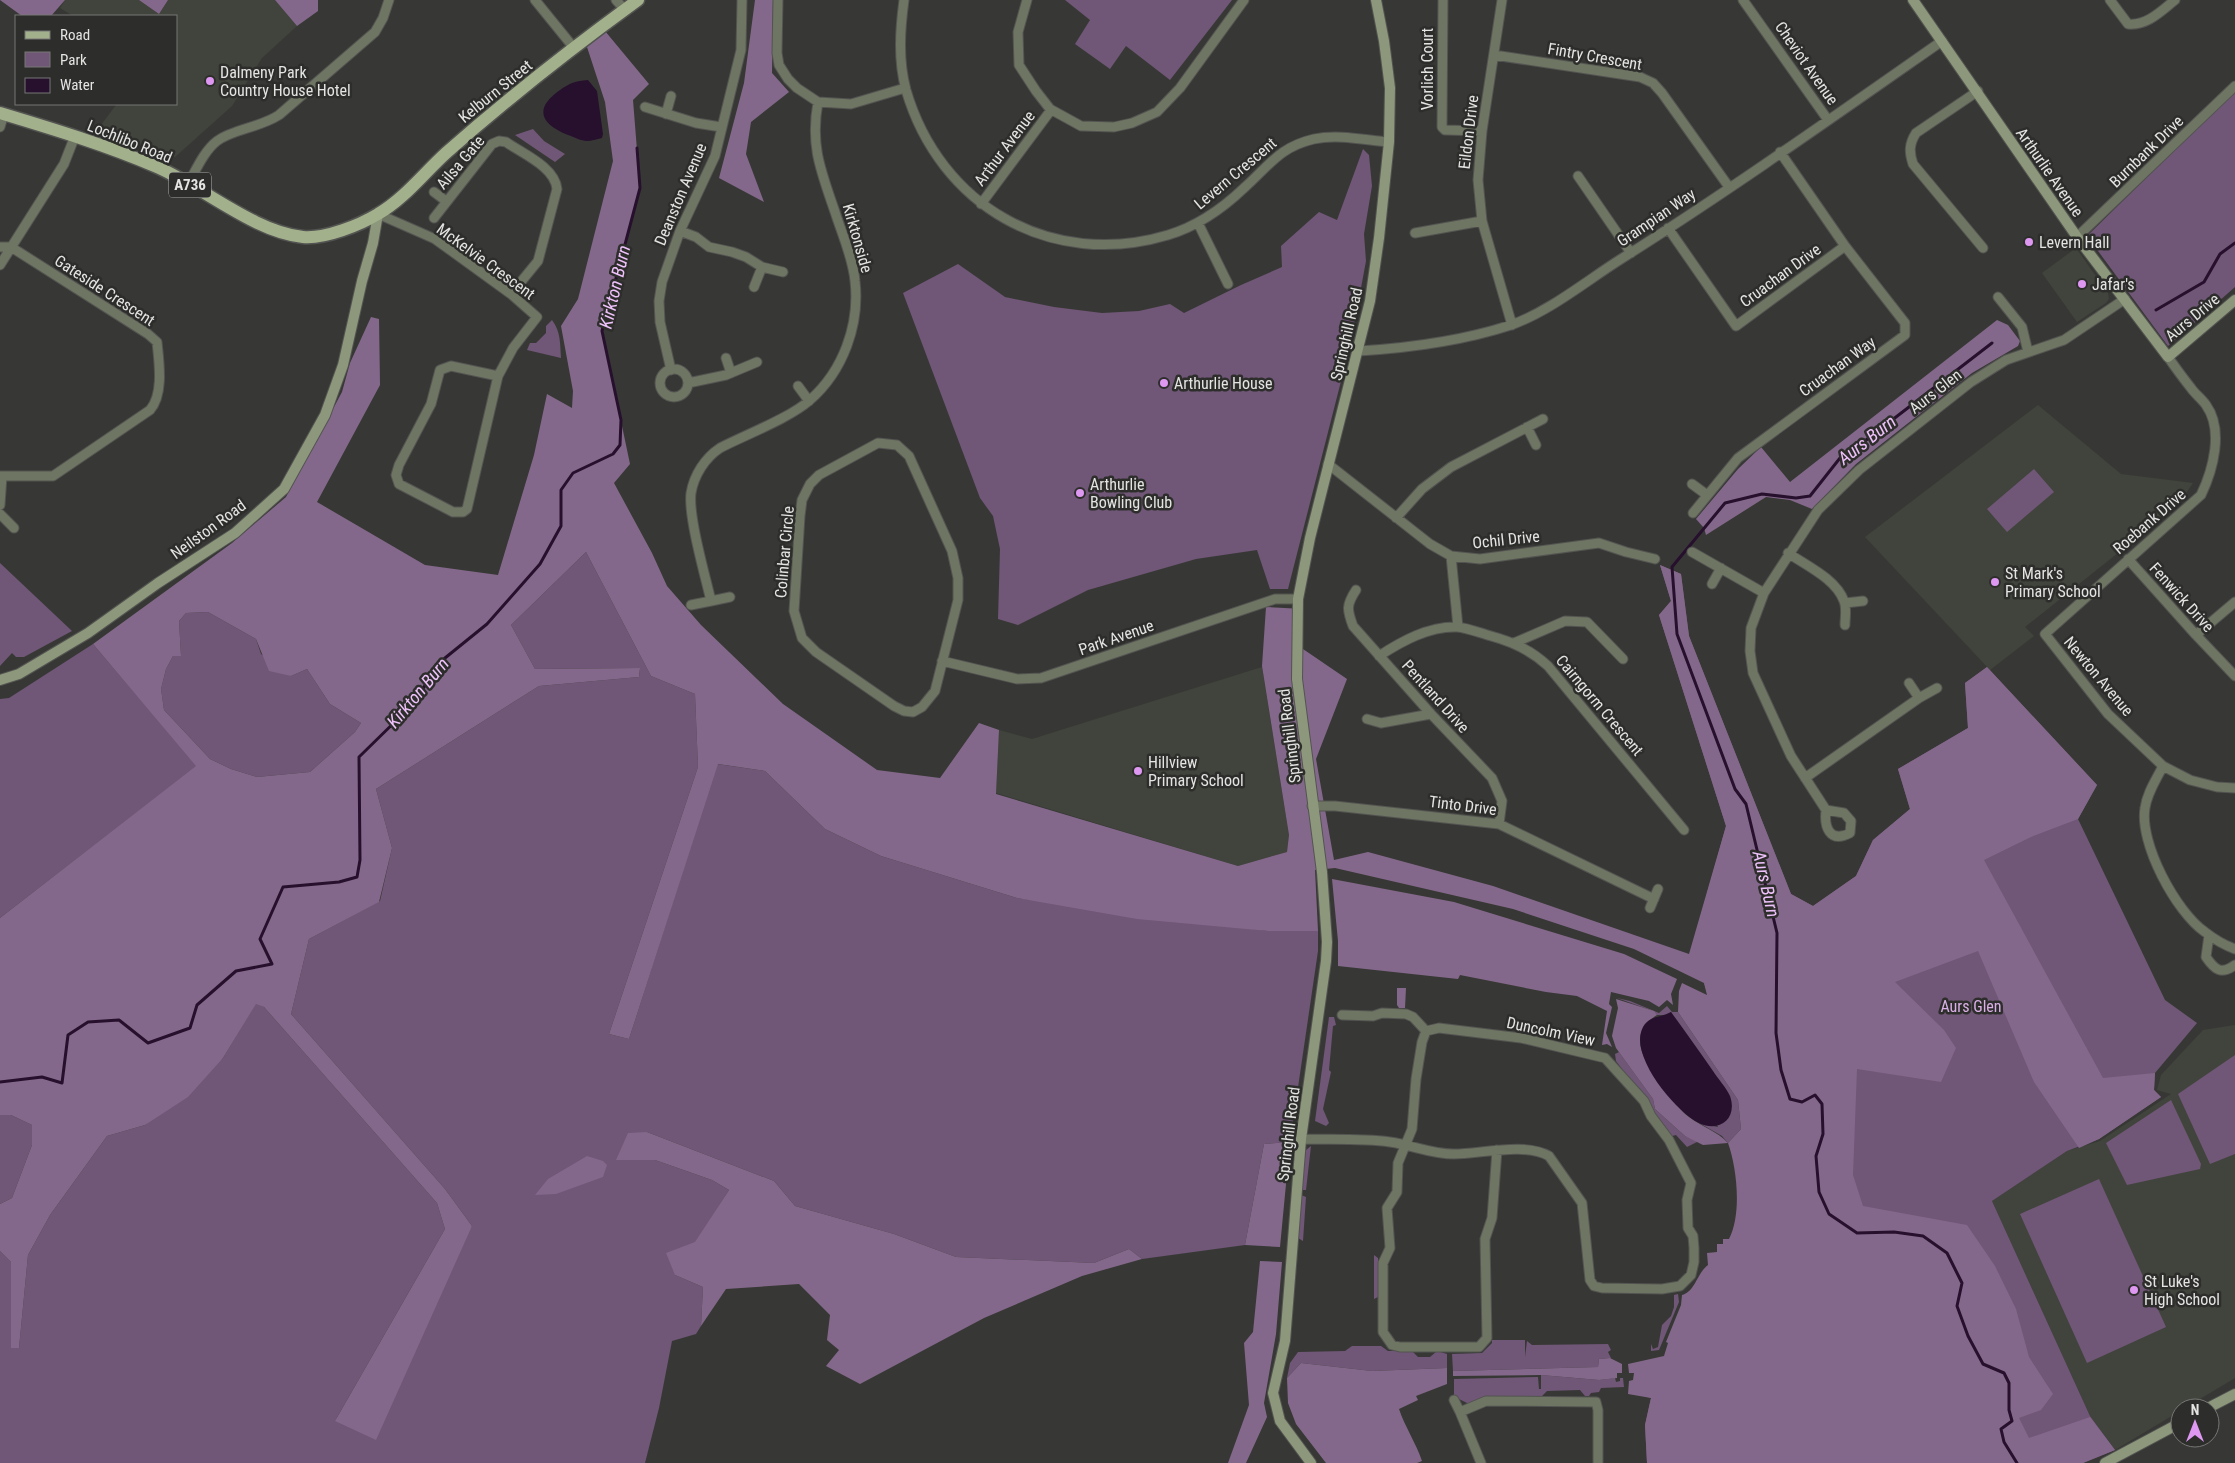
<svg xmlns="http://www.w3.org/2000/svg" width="2235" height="1463" font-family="'Roboto Condensed',sans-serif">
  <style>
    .built { fill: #41443c }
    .green { fill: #705677 }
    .forest { fill: #84688b; fill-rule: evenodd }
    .water { fill: #27102d }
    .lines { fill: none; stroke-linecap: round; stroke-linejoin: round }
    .stream { stroke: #27102d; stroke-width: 3 }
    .street-casing { stroke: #535451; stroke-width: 11 }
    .secondary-casing { stroke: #535451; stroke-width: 12 }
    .primary-casing { stroke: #535451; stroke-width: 15 }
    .street { stroke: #6e7563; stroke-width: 9 }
    .secondary { stroke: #8c977b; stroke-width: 10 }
    .primary { stroke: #a3b08c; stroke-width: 12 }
    .poi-dot { fill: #de98f2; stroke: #2d2e2b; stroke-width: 2 }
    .labels { text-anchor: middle; stroke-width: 5; stroke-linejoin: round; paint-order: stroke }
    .shield { fill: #2d2e2b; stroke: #adaeac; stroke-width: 1 }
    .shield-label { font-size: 15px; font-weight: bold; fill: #e4e5e3 }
    .street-label { font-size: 16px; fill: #e4e5e3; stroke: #2d2e2b }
    .poi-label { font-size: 16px; fill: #e4e5e3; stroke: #2d2e2b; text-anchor: start }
    .park-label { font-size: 16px; fill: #dbafe8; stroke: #2d2e2b }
    .water-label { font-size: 18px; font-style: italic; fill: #efc2fc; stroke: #2d2e2b }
  </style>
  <rect width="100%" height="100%" fill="#373835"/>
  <!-- built -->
  <path class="built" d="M65,0H139L159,14L168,0H275L297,26L262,58L232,106L175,157L98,129L116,105L115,104H176V16H73L60,8Z
    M2076,248L2108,293L2109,299L2106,303L2077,322L2042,273Z
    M2038,405L2121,474L2193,483L2180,502L2153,525L2025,627L2034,636L1990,670L1865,537Z
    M1262,667L1289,835L1287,852L1238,866L996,793L999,730L1032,739Z
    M2235,1025V1378L2185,1408H2180V1411L2115,1450L2090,1416L1992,1201L2067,1151L2100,1141L2171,1094L2157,1090L2161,1075L2203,1030Z"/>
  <!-- green -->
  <path class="green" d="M1065,0H1232L1170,80L1126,46L1110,69L1075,44L1090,20Z
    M2235,91V287L2168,346L2087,236Z
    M533,129L544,141L565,154L555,162L515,135Z
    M1363,149L1369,155L1372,186L1364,234L1366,261L1351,342L1288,589H1270L1257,550L1196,559L1088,590L1018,625L998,619L1000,549L993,516L980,498L903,293L958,264L1005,297L1054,307L1102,313L1139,311L1170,304L1184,313L1241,285L1282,267L1281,246L1319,212L1337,220Z
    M552,320C561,332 560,344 561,358L527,350L530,343H536L546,333V326Z
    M2034,469L2054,492L2007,532L1987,509Z
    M586,552L651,676L695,694L698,767L609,1034L629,1039L717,764L765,771L825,829L881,856L1017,898L1268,931H1318V951L1290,1142L1264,1144L1245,1245L1142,1259L1129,1249L1094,1263L956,1257L894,1234L795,1206L774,1181L647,1132L617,1160H655L712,1180L729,1190L675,1275L703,1287L701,1326L696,1334L672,1341L659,1408L645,1463H0V1251L11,1262V1347L19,1348L28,1255L50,1215L107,1136L145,1125L223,1058L256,1003L264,1007L437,1203L445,1229L335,1421L472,1226L445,1189L291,1014L309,939L380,901L392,848L376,789L539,686L639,677L640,668L535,669L511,625Z
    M0,563L72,631L24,657H16L12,653L0,666Z
    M1660,565L1681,574L1689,636L1791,894L1813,906L1856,876L1873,840L1910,809L1898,769L1968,728L1965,683L1987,667L2097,785L2078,819L2165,1000L2197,1023L2155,1073L2154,1090L2161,1097L2099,1139L2067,1151L1992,1201L2090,1416L2115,1450L2083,1463H1647L1645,1425L1651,1398L1637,1394L1673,1361L1772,1176L1719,1031L1696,957L1690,954L1726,826L1659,615L1671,601Z
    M208,612L256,639L261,654L291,676L307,669L330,704L361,723L355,732L310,772L257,777L231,769L210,759L164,710L161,689L166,669L173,656H181L179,621L186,613Z
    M93,644L197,766L0,918V699L9,698Z
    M1617,998L1630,1001L1659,1013L1667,1006L1672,1012H1678L1738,1100L1741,1129L1728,1143L1722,1136L1701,1124L1718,1127L1671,1012L1667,1015H1657L1653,1011Z
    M1329,1017H1334L1336,1025L1333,1026L1329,1070L1331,1072L1323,1109L1329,1123L1326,1126L1315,1121Z
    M1619,1052L1653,1099L1655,1109L1685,1136L1699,1141L1687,1147L1676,1135L1672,1136L1616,1061L1615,1054Z
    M2235,1055V1154L2210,1164L2178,1094Z
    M2171,1100L2201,1164L2200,1169L2127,1185L2106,1143Z
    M0,1115H11L32,1125V1145L12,1198L0,1204Z
    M1311,1146L1306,1190H1301L1306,1150Z
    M2099,1179L2166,1327L2087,1363L2020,1214Z
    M1301,1195L1306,1197L1303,1241L1298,1238Z
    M1374,1255L1378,1258V1297L1374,1299Z
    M1678,1294L1679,1302L1659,1350L1651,1351V1344L1653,1349L1658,1347L1662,1325L1671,1316L1674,1307V1295Z
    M1492,1340H1525V1357L1527,1341L1532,1345L1608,1344L1611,1350L1608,1352L1611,1358L1599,1359L1598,1367L1453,1371L1452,1354L1482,1353L1492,1343Z
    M1352,1346H1381L1388,1351H1412L1418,1357H1430L1437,1351L1447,1354V1368L1372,1371L1301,1363L1287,1378L1290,1363L1298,1352L1345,1351Z
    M1541,1375L1599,1380L1615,1378L1616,1382L1620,1381V1378H1623L1624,1387L1601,1388L1599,1392L1591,1393L1589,1396H1585L1580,1390L1547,1391L1542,1396H1501C1494,1401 1490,1401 1484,1397L1469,1404L1457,1398L1456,1395L1454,1396V1379L1538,1377L1539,1389H1541Z"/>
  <!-- forest -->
  <path class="forest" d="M0,0H65L51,16H22Z
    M139,0H168L159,14Z
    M275,0H318V11L297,26Z
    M755,0H773L772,73L789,92L751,122L746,154L764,202L719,178L744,83Z
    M605,31L649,84L633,100L640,188L602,331L630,464L614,483L652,553L667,586L701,625L783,704L877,770L940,778L979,723L999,730L996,794L1238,866L1287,852L1289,835L1262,666L1266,607L1303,609V649L1347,679L1316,759L1334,860L1368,852L1493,886L1689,954L1726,826L1659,615L1671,601L1660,565L1681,574L1689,636L1791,894L1813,906L1856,876L1873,840L1910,809L1898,769L1968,728L1965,683L1987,667L2097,785L2078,819L2031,837L1984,860L2103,1078L2155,1073L2154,1090L2161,1097L2099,1139L2079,1148L2034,1082L1978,951L1895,982L1944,1030L1956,1048L1941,1082L1857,1069L1853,1175L1863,1206L1967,1225L1995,1266L2016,1309L2029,1357L2053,1394L2041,1410L2019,1418L2029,1438L2090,1417L2115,1450L2083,1463H1647L1645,1425L1651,1398L1628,1394L1629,1381L1633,1380L1634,1373H1629L1628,1364L1664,1356L1668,1343L1666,1342L1681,1305L1682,1295C1695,1292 1697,1273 1708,1265L1707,1253L1717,1252V1244H1723V1239H1729C1742,1214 1737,1168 1728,1143L1703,1145L1685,1136L1655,1109L1653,1099L1616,1048L1612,1036L1618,1008L1616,999L1654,1011L1657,1015C1622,1036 1649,1068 1667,1090C1673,1098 1680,1111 1689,1117C1702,1127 1717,1131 1728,1143L1741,1129L1738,1100L1678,1012L1679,991L1682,983L1707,995L1704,983L1634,949L1513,909L1335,868L1315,870L1318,931H1268L1137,919L1017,898L881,856L825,829L765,771L718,764L629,1039L609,1034L698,767L695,694L651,676L586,552L511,625L535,669L640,668L639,677L539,686L376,789L392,848L379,902L309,939L291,1014L445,1189L472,1226L376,1440L335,1421L445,1229L437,1203L264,1007L256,1004L223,1058L188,1097L145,1125L107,1136L50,1215L28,1255L19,1348H11V1262L0,1251V1204L12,1198L32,1145V1125L11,1115H0V918L196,766L93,644L232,543L286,497L342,392L350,363L371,317L379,319L380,385L317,502L425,565L498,575L534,455L547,394L572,408L573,391L561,326L578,299L613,161L605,102L587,47ZM208,612L256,639L269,671L291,676L307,669L330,704L361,723L355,732L310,772L257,777L231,769L210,759L164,710L161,689L166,669L173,656H181L179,621L186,613Z
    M1997,320L2008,325L2020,341L2018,346L1972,373L1856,464L1812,509L1790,500L1766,497L1706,535L1704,528L1696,519L1738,469L1761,447L1790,482Z
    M1332,879L1454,902L1624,954L1677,979L1671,994L1673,1005L1667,1000L1659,1007L1649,1001L1611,992L1609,1004L1612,1007L1606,1033L1612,1047L1607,1044L1602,1045L1607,1011L1577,996L1546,992L1460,975L1458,979L1338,966V941Z
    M1397,988H1406L1405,1008H1399L1397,1005Z
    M647,1132L774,1181L795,1206L894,1234L956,1257L1094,1263L1129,1249L1142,1259L1082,1276L984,1318L860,1384L826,1366L839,1350L827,1340L830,1315L799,1284L726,1289L701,1326L703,1287L675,1275L666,1253L695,1242L729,1190L712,1180L655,1160H616L628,1133Z
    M1290,1142L1280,1247L1245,1245L1264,1144Z
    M587,1156L603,1161L607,1165L603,1177L556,1194L535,1195L548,1179Z
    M1260,1261L1282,1262L1276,1334L1264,1403L1267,1417L1246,1463H1228L1249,1405L1244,1343L1253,1332Z
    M1610,1358L1622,1364V1373H1617V1378L1599,1380L1541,1375L1453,1376V1371L1598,1367L1599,1359Z
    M1301,1363L1372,1371L1447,1368V1384L1416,1396L1418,1400L1399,1409C1405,1427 1416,1443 1422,1461L1417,1463H1326L1296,1424L1288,1403L1287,1378Z"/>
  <!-- water -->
  <path class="water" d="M588,80L597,91L603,134L602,138C597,139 591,141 587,141C581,141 574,137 568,135C541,124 533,109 560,90C570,83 575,81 588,80Z
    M1671,1012C1685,1031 1699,1051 1713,1071C1718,1079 1726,1087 1730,1096C1738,1119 1719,1133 1699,1123C1675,1111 1628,1055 1643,1027C1650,1015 1661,1018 1671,1012Z"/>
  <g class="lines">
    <!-- stream -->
    <path class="stream" d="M2156,310L2204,282L2220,254L2235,243
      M1992,343L1861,444L1851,455L1840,458L1810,496L1796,498L1762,494L1725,503L1672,567L1677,634L1735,789L1746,804L1777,933L1776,1033L1781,1070L1790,1099L1802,1102L1815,1095L1822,1104L1823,1134L1816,1156L1819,1192L1829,1214L1857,1233L1894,1232L1923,1236L1947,1253L1962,1283L1957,1306L1968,1336L1983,1364L2004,1373L2009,1383V1410L2012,1421L2001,1429L2004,1442L2017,1463
      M0,1082L42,1077L62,1083L68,1035L88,1022L119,1020L148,1043L190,1028L197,1005L236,971L272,964L260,939L283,887L339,882L357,877L360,860L359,757L408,709L445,658L487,624L540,564L561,526V490L573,473L613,454L620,445L621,420L602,331L640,188L637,148"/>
    <!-- street casing -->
    <g class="street-casing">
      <path id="street" d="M535,0L574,48
        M616,0L625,10
        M778,0L777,53L779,65L788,79L797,88L818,102L851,104L905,88
        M904,0C900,30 898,60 906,90C940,206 1051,270 1168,235C1198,226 1222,209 1244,188C1269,166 1279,147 1314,139C1338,134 1365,140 1389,142
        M1027,0L1018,32L1019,65L1036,91L1050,109L1081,126L1114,127L1132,123L1157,112L1180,88L1244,0
        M1443,0L1442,127L1445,130L1482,131
        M1502,0L1482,131L1478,180L1482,221L1512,325
        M1743,0L1828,120
        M2110,0L2128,24C2147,26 2161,11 2175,0
        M1494,55L1640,77L1653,83L1662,93L1729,187
        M1978,91L1916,133C1909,144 1909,152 1913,164L1983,248
        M645,107L696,123L721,127
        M666,114L671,96
        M0,127L4,114
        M1578,176L1631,253
        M188,184C196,170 204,151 217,141C233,129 259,128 279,115L375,32L383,18L389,0
        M434,192L446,201
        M981,204L1051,110
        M378,214L435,239L511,294L537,317L513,348L498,376L467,509L463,512H453L399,484L396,475L399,465L431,404L440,370L451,366L498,376
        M434,218L492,144L499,141L506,142C523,154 555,167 557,189L538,261L511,294
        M1198,223L1228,284
        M1668,228L1736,326L1845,246L1780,152
        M680,231L696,237L709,247L732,252L746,257L762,267L783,272
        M1415,233L1482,221
        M2077,237L2235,86
        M0,247H11L148,334L157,342C159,362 164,394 150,410L53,476H0
        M0,265L64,164L75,136
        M754,287L762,267
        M1998,297L2022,327L2028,352
        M1359,351C1409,348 1462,341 1511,325C1550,311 1586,281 1621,259C1730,190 1836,115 1942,41
        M2168,357C2175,367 2183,378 2191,388C2195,394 2202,399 2206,405C2224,430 2213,470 2201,495L2045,634L2108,714L2163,766L2190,780L2217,787L2235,788
        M726,358L731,373
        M660 383a14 14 0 1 1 28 0a14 14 0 1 1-28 0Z
        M671,370L660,322L659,301L662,282L680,231L715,156L741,50L742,0
        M688,383L726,375L757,362
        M798,386L809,401
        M1527,427L1536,445
        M878,443L897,445L909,456L952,551L958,578V600L935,691L922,707L913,712L904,711L894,706L816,652L802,638L794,611L800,516L802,500L810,484L819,475Z
        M1328,464L1430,544L1451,556L1480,559L1599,543L1626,552L1655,559
        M1692,484L1707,495
        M0,505L2,476
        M1693,513L1738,458L1905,335V323L1845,246
        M0,514L14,528
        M1396,518L1422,489L1451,467L1543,419
        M1692,552L1764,593
        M1788,553C1807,566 1836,579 1844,601C1847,608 1845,618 1845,625
        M1451,556L1458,627
        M2128,559L2196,635L2235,676
        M1712,584L1721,568
        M1356,590C1346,605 1347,610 1353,626L1431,714L1492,778L1502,801L1499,824
        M730,597L711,601C705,575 688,516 691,493C694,475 705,458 720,448C745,435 790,418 810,400C843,371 860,325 855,281C853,258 842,234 835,212C821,171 810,146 818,102
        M1845,603L1863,601
        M691,605L711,601
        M2196,635L2235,602
        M1514,643L1565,621L1587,622L1623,659
        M1379,656C1402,641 1429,626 1457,627C1468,628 1480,633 1491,636C1513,642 1531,650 1548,666L1684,830
        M942,661L1017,679L1041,678L1275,599H1298
        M1909,683L1919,698
        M1367,719L1381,723L1431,714
        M2163,766C2156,780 2147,793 2145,808C2139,843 2176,912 2205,932C2214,939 2224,945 2235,949
        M1805,778L1919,698L1937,688
        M1312,806H1335L1499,824L1654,899
        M1826,810C1824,826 1829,844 1850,833L1851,821L1844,813L1826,810L1791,756L1753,673L1750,651L1751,628L1764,593L1818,510L1859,470L1971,382L2006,360L2064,340L2125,299
        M1650,908L1658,889
        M2209,935L2206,957C2215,970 2221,975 2235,965
        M1342,1015L1373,1016L1382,1013L1406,1014L1413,1017L1426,1031
        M1301,1139C1330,1140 1361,1138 1390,1142C1412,1145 1431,1154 1454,1154C1480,1154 1525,1142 1549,1156L1582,1203L1590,1280L1594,1286L1602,1288L1662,1289L1680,1286L1691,1275L1694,1262V1248L1693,1236L1688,1228L1687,1200L1691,1183L1669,1140L1651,1116L1644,1101L1605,1058L1521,1038L1439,1028L1426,1031L1422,1042L1416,1079L1412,1129L1398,1163L1397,1192L1387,1208L1390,1248L1383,1263V1332L1392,1345L1400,1347H1479L1487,1338L1485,1239L1492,1218L1497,1150
        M1454,1400L1460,1412
        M1481,1463L1460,1412L1486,1401L1596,1402L1598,1410V1463"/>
    </g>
    <!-- secondary casing -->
    <g class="secondary-casing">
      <path id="secondary" d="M1913,0L2077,237L2168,357L2235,300
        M0,680L19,674L88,633L158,583L235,533L284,489L325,415L343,365L362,281L373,243L378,214
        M2208,1408L2235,1394
        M1311,1463L1280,1421L1273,1393L1285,1341L1301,1139L1326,961L1327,942L1322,872L1297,679L1298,599L1310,538L1370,301L1379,238L1389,142L1390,88L1384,41L1376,0
        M2105,1463L2180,1423"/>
    </g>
    <!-- primary casing -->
    <g class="primary-casing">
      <path id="primary" d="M0,113C53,129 106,145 157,167C203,187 254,232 303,237C325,239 360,225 378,214C404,199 424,173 446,153C507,99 572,48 638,0"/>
    </g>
    <!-- street -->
    <use href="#street" class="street"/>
    <!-- secondary -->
    <use href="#secondary" class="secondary"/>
    <!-- primary -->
    <use href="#primary" class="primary"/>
  </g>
  <!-- markers -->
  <g class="poi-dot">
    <circle cx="210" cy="81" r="5"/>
    <circle cx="2029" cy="242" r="5"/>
    <circle cx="2082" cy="284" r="5"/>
    <circle cx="1164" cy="383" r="5"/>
    <circle cx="1080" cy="493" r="5"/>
    <circle cx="1995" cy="582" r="5"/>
    <circle cx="1138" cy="771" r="5"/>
    <circle cx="2134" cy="1290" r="5"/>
  </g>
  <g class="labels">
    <!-- shield labels -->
    <rect class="shield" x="169" y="172.5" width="42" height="25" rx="4"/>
    <g class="shield-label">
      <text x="190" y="190">A736</text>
    </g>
    <!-- street labels -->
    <g class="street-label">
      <text transform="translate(1595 56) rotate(10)" y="6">Fintry Crescent</text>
      <text transform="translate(1807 63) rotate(55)" y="6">Cheviot Avenue</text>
      <text transform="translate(1427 69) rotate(-90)" y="6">Vorlich Court</text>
      <text transform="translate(495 91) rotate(-39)" y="6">Kelburn Street</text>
      <text transform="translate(1468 132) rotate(-83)" y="6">Eildon Drive</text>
      <text transform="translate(130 141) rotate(22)" y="6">Lochlibo Road</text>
      <text transform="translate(1004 148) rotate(-53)" y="6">Arthur Avenue</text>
      <text transform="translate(2146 151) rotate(-44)" y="6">Burnbank Drive</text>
      <text transform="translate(460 162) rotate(-50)" y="6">Ailsa Gate</text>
      <text transform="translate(2050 172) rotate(55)" y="6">Arthurlie Avenue</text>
      <text transform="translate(1235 173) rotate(-40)" y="6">Levern Crescent</text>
      <text transform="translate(680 194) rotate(-67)" y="6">Deanston Avenue</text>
      <text transform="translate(1656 217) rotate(-34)" y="6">Grampian Way</text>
      <text transform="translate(858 238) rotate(74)" y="6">Kirktonside</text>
      <text transform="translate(486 261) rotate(36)" y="6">McKelvie Crescent</text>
      <text transform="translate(1780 275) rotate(-36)" y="6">Cruachan Drive</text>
      <text transform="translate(105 290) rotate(33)" y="6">Gateside Crescent</text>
      <text transform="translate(2192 317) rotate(-40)" y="6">Aurs Drive</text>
      <text transform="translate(1346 334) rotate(-77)" y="6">Springhill Road</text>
      <text transform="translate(1837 366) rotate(-36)" y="6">Cruachan Way</text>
      <text transform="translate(1935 391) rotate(-38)" y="6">Aurs Glen</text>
      <text transform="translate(2149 521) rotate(-41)" y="6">Roebank Drive</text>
      <text transform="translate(208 529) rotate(-36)" y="6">Neilston Road</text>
      <text transform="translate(1506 539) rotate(-6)" y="6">Ochil Drive</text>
      <text transform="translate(784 552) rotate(-85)" y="6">Colinbar Circle</text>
      <text transform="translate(2182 597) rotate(48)" y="6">Fenwick Drive</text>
      <text transform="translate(1116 637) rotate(-19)" y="6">Park Avenue</text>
      <text transform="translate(2099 676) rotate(50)" y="6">Newton Avenue</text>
      <text transform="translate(1436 696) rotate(48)" y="6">Pentland Drive</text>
      <text transform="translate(1600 705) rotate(50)" y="6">Cairngorm Crescent</text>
      <text transform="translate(1289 736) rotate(-97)" y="6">Springhill Road</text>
      <text transform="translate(1463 805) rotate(7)" y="6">Tinto Drive</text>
      <text transform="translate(1551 1031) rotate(12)" y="6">Duncolm View</text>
      <text transform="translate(1288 1134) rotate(-83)" y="6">Springhill Road</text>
    </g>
    <!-- poi labels -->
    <g class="poi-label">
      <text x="220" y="78">Dalmeny Park<tspan x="220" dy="18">Country House Hotel</tspan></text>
      <text x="2039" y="248">Levern Hall</text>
      <text x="2092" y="290">Jafar's</text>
      <text x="1174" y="389">Arthurlie House</text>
      <text x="1090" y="490">Arthurlie<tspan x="1090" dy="18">Bowling Club</tspan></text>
      <text x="2005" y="579">St Mark's<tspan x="2005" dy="18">Primary School</tspan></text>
      <text x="1148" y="768">Hillview<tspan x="1148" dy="18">Primary School</tspan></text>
      <text x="2144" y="1287">St Luke's<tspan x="2144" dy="18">High School</tspan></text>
    </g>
    <!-- park labels -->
    <g class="park-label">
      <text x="1971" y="1012">Aurs Glen</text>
    </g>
    <!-- water labels -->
    <g class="water-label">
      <text transform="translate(615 287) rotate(-77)" y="6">Kirkton Burn</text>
      <text transform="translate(1867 440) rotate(-38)" y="6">Aurs Burn</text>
      <text transform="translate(418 693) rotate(-50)" y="6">Kirkton Burn</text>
      <text transform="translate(1766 884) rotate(77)" y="6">Aurs Burn</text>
    </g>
  </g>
  <!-- legend -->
  <rect x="15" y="15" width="162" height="90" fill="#2d2e2b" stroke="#767775"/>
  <rect x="25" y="31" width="25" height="8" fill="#a3b08c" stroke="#767775"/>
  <text x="60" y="40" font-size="15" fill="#e4e5e3">Road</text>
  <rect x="25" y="52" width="25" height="15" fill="#705677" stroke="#767775"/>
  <text x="60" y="65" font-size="15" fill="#e4e5e3">Park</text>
  <rect x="25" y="78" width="25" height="15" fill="#27102d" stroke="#767775"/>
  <text x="60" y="90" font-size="15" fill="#e4e5e3">Water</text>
  <!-- north arrow -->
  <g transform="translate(2195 1423)"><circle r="24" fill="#2d2e2b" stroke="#767775"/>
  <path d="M0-4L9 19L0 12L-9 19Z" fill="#de98f2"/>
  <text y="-8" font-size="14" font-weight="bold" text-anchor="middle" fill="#e4e5e3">N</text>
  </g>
</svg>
